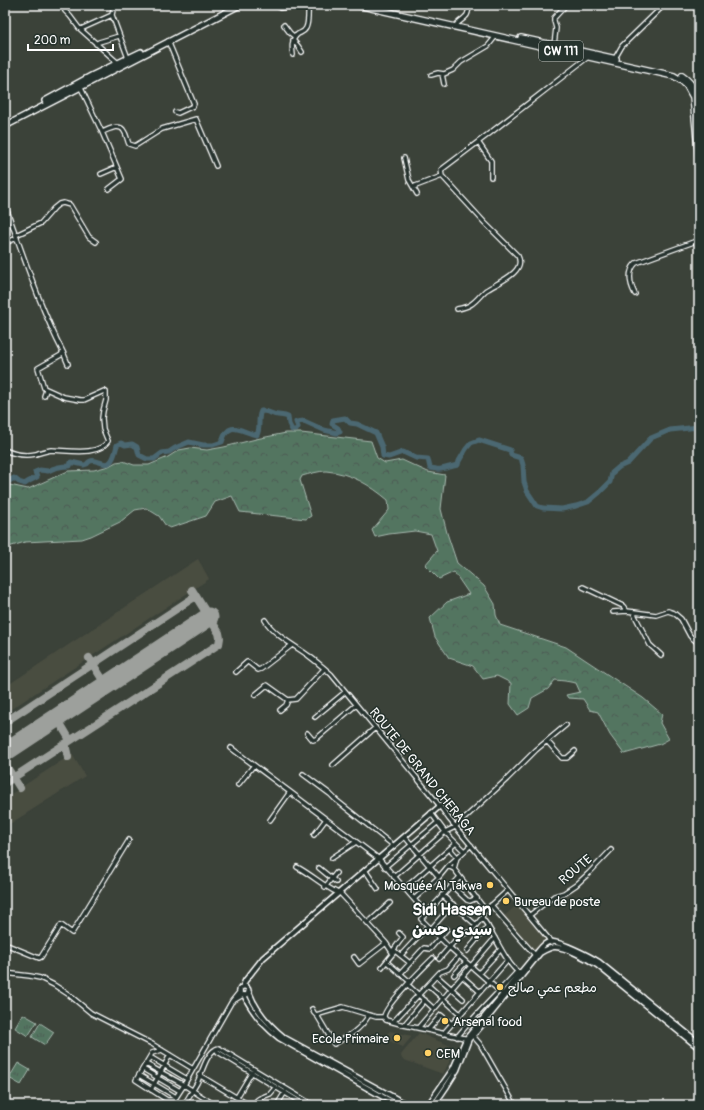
<svg xmlns="http://www.w3.org/2000/svg" width="704" height="1110" font-family="Pangolin,'Playpen Sans Arabic',sans-serif">
  <style>
    .built { fill: #4a4d41 }
    .grass { fill: url(#grass-tufts); stroke: #a8bab0 }
    .forest { fill: url(#forest-crowns); stroke: #a8bab0 }
    .lines { fill: none; stroke-linecap: round; stroke-linejoin: round }
    .river { stroke: #4c6872; stroke-width: 5 }
    .taxiway { stroke: #9da09c; stroke-width: 8 }
    .runway { stroke: #9da09c; stroke-width: 19 }
    .minor-casing { stroke: #fff; stroke-width: 6 }
    .tertiary-casing { stroke: #fff; stroke-width: 7 }
    .secondary-casing { stroke: #fff; stroke-width: 8 }
    .primary-casing { stroke: #fff; stroke-width: 8 }
    .minor { stroke: #26332d; stroke-width: 3.5 }
    .tertiary { stroke: #26332d; stroke-width: 4 }
    .secondary { stroke: #26332d; stroke-width: 5 }
    .primary { stroke: #26332d; stroke-width: 5.5 }
    .poi-dot { fill: #ffd166; stroke: #26332d; stroke-width: 1.5 }
    .labels { text-anchor: middle; stroke-width: 3; stroke-linejoin: round; paint-order: stroke }
    .shield { fill: #26332d; stroke: #bec2c0; stroke-width: 1 }
    .shield-label { font-size: 12px; font-weight: bold; fill: #fff }
    .street-label { font-size: 13px; fill: #fff; stroke: #26332d }
    .poi-label { font-size: 13px; fill: #fff; stroke: #26332d; text-anchor: start }
    .district-label { font-size: 17px; font-weight: bold; fill: #fff; stroke: #26332d }
  </style>
  <defs>
    <pattern id="grass-tufts" width="24" height="20" patternUnits="userSpaceOnUse"><rect width="24" height="20" fill="#527560"/><path d="M3 7l-1-3M5 7V3M7 7l1-3M15 17l-1-3M17 17v-4M19 17l1-3" fill="none" stroke="#4e5c54"/></pattern>
    <pattern id="forest-crowns" width="20" height="18" patternUnits="userSpaceOnUse"><rect width="20" height="18" fill="#527560"/><path d="M2 6a3 3 0 1 1 6 0M12 15a3 3 0 1 1 6 0" fill="none" stroke="#4e5c54"/></pattern>
  </defs>
  <rect width="100%" height="100%" fill="#3b4239"/>
  <filter id="ink" filterUnits="userSpaceOnUse"><feTurbulence type="fractalNoise" baseFrequency=".025" numOctaves="2"/><feDisplacementMap in="SourceGraphic" scale="8" xChannelSelector="R" yChannelSelector="G"/><feConvolveMatrix kernelMatrix="1 2 1 2 8 2 1 2 1" color-interpolation-filters="sRGB"/></filter>
  <g filter="url(#ink)">
    <!-- built -->
    <path class="built" d="M198,559L209,579L5,713V687Z
      M72,754L85,776L5,827V798Z
      M517,905L546,939L533,953L503,917Z
      M390,1031L412,1036L403,1047L387,1040L383,1037Z
      M419,1033L453,1047L455,1051L443,1074L402,1059L401,1055Z"/>
    <!-- grass -->
    <path class="grass" d="M23,1014L37,1022L28,1036L15,1028Z
      M40,1023L54,1032L45,1045L32,1037Z
      M18,1063L30,1070L21,1085L9,1078Z"/>
    <!-- forest -->
    <path class="forest" d="M286,433H301L371,441L377,458L385,463L402,460L428,472L445,475L441,509L447,533L457,563L484,586L495,604L496,615L500,625L566,647L643,698L662,714L660,723L669,739L660,744L624,754L610,735L598,712L590,710L583,699L568,698L566,695L580,692L576,683L565,681L555,680L548,689L532,698L529,708L518,715L510,704L511,683L497,676L483,679L473,666L449,658L435,637L430,618L447,602L469,594L454,572L439,579L425,565L437,551L431,534L415,531L389,534L375,537L372,530L389,510L388,500C370,485 351,473 326,471C319,471 309,474 302,476L300,480L311,516L306,519L240,512L232,496L215,502L206,516L170,528L166,526L159,516L146,508L135,510L120,522L91,536L82,539L25,542L5,548V484L28,489L68,471L94,470L109,466L116,462L123,461L134,465H149L168,457L179,450L190,448L207,450L224,447L256,439Z"/>
    <g class="lines">
      <!-- river -->
      <path class="river" d="M5,478L9,481L14,478L19,482L25,484C28,481 34,479 37,477L35,472L40,470L48,471C55,467 62,466 70,466L71,462L84,465L87,464C95,453 106,473 113,458C115,454 116,449 117,445L121,443L125,445L132,444L137,447L139,455L147,459H154L162,453L169,452L175,448L189,442L203,445H213L222,442C229,418 242,433 257,435C261,427 257,419 261,411C268,410 272,415 278,415C283,416 283,415 288,417L289,424L292,430H296L298,427L296,422L304,421L324,430L337,433L340,432L338,428L332,424L333,420L345,418L350,423L357,424L376,433L382,447L383,456L389,457L403,452L416,458L428,459L430,468C434,468 438,470 441,469C447,468 452,466 458,465L459,461L466,449L471,443L479,440L510,450L511,455L521,458L523,465L524,482L527,491L537,506L543,508L562,509L576,506L588,502L600,492L610,482L612,473L619,467L628,463L651,438L670,430L699,427"/>
      <!-- taxiway -->
      <path class="taxiway" d="M89,658L106,685
        M57,718L70,740
        M5,722L196,596
        M65,744L68,757
        M5,764L20,788
        M5,783L219,644L220,638L219,633L192,590"/>
      <!-- runway -->
      <path class="runway" d="M5,752L209,617"/>
      <!-- minor casing -->
      <g class="minor-casing">
        <path id="minor" d="M114,5L112,15L128,58
          M280,8L286,7V5
          M65,11L70,16L79,28L118,63
          M457,24C460,21 465,18 467,15C469,11 468,9 470,5
          M284,25L290,33L295,37
          M81,29L112,15
          M293,40L298,46L302,52
          M168,41L194,104L193,106L178,113L175,112
          M96,44L99,42L119,36
          M554,45L556,28L554,21V18L566,5
          M293,55C292,48 291,39 298,34C302,32 304,32 306,28C309,22 308,12 308,5
          M614,60L622,46L664,5
          M442,74L444,84
          M431,75L438,73L444,74L453,70L461,62L488,46L496,36
          M80,86L102,132L122,179L109,189
          M102,132C108,130 120,123 124,131C127,135 127,140 129,144L135,146L162,129L196,119L216,166
          M478,142L491,161V177
          M404,158L409,180L413,187
          M101,174L117,167
          M417,194L413,187L442,176
          M5,205C23,254 39,305 63,352L61,355L38,368L44,388L64,397L80,400H84L104,391L106,392V400L103,411L102,418L103,429L108,441C98,457 67,450 51,450C46,451 41,452 36,454C25,456 15,455 5,450
          M16,235L41,223L54,208L59,204L63,203L70,205L89,237L96,242
          M5,243L17,238
          M635,294C630,284 627,272 636,263L699,240
          M457,309C469,307 473,304 481,295C483,293 485,290 488,289C499,282 526,272 518,256L485,223L442,176L441,170L490,133L588,57
          M63,352L68,364
          M44,396L46,390
          M583,587L623,606L627,611
          M613,612L627,611L656,615L668,611L674,613L681,619L690,636L699,644
          M633,612L650,645L661,655
          M265,620C274,635 295,646 309,656C317,662 324,668 331,674L440,806L449,819L548,938L551,943
          M236,672L247,662H248L258,670L261,669L292,645
          M255,695L267,685L288,700L296,699L324,669
          M280,710L286,705L288,700
          M315,717L345,692
          M307,733L313,740L316,739L356,705
          M547,741L562,758H567L575,751
          M231,748L290,792L379,859L426,913
          M333,765L375,728
          M303,774L330,794L336,800L394,846
          M238,785L254,765
          M431,813L445,832L464,851
          M270,820L290,792
          M314,835L326,819
          M405,837L439,877
          M450,849L457,857L454,869L484,908L482,918C496,935 503,960 520,974
          M332,858L356,842
          M448,866L471,845
          M297,867C312,875 323,886 338,893
          M385,867L437,823
          M319,868L336,882
          M365,870L378,889
          M394,877L445,832L455,827L507,779L536,750L566,725
          M460,877L421,919L449,947L504,995
          M451,885L467,900L470,901L477,898
          M325,887L336,873
          M404,889L456,843
          M340,893L386,943L392,952L403,937L399,933
          M442,895L476,925
          M414,899L439,877L448,866L454,869
          M491,905L518,936L535,955
          M484,912L508,890
          M530,915L554,896L564,893L576,885L589,873L611,850
          M368,923L390,903
          M431,929L453,904
          M5,944L39,958L41,957L61,925L72,933L129,840
          M467,951L488,926
          M401,955L428,926
          M354,957L359,964L386,943
          M433,958C423,968 384,1006 384,1017L386,1020L404,1025L469,1039
          M439,959L459,936L471,931L482,918
          M387,962L410,982
          M382,967L395,951L410,963
          M5,973L30,976L40,978L54,985L68,994L91,1013L152,1044L193,1069
          M479,973L501,949
          M400,974L421,951L424,948L430,949L447,929
          M454,975L466,962
          M437,976L463,999
          M462,976L480,992
          M408,985L434,1009
          M428,985L460,1014
          M233,1001L243,995
          M312,1009L314,1013L318,1017L334,1044C349,1036 360,1030 369,1015
          M316,1015L343,1007L376,1017H384
          M393,1022L440,972L448,969L459,956
          M404,1025L425,1000
          M418,1028L495,938
          M428,1030L441,1015L452,1024
          M443,1034L508,960
          M473,1036L480,1044L515,1105
          M457,1037C476,1014 497,994 517,972
          M216,1049L219,1048L313,1105
          M216,1049L218,1052L305,1105
          M162,1050L152,1053L136,1080L167,1100H174
          M150,1057L187,1079
          M146,1064L184,1085L215,1105
          M143,1069L180,1091
          M139,1075L176,1097
          M199,1075L249,1105
          M151,1090L170,1055
          M237,1097L252,1072
          M171,1105L184,1085L232,1001L240,991
          M184,1105C188,1098 193,1090 197,1083C202,1073 206,1054 216,1049
          M254,1105L257,1100L260,1098L270,1094L276,1087
          M277,1105L285,1092"/>
      </g>
      <!-- tertiary casing -->
      <g class="tertiary-casing">
        <path id="tertiary" d="M243,986L245,981L263,958L440,806
          M239.5 991a4.5 4.5 0 1 1 9 0a4.5 4.5 0 1 1-9 0Z
          M249,992C256,1011 270,1026 285,1038L408,1105
          M244,995C252,1012 265,1027 279,1038L383,1097L399,1105
          M428,1105L453,1069L466,1039L535,955C539,951 543,943 549,942C557,939 591,957 599,962L699,1043
          M434,1105L447,1086L457,1070L469,1039L477,1031L540,953C545,950 550,947 555,947C566,947 588,959 597,965L699,1048"/>
      </g>
      <!-- secondary casing -->
      <g class="secondary-casing">
        <path id="secondary" d="M45,101L93,75L141,52
          M5,126L240,5"/>
      </g>
      <!-- primary casing -->
      <g class="primary-casing">
        <path id="primary" d="M358,5L674,76L682,81L687,86L693,97L699,159
          M521,38L616,59
          M682,76C692,83 698,93 699,106"/>
      </g>
      <!-- minor -->
      <use href="#minor" class="minor"/>
      <!-- tertiary -->
      <use href="#tertiary" class="tertiary"/>
      <!-- secondary -->
      <use href="#secondary" class="secondary"/>
      <!-- primary -->
      <use href="#primary" class="primary"/>
    </g>
  </g>
  <!-- markers -->
  <g class="poi-dot">
    <circle cx="490" cy="885" r="4"/>
    <circle cx="506" cy="901" r="4"/>
    <circle cx="500" cy="987" r="4"/>
    <circle cx="445" cy="1021" r="4"/>
    <circle cx="397" cy="1038" r="4"/>
    <circle cx="428" cy="1053" r="4"/>
  </g>
  <g class="labels">
    <!-- shield labels -->
    <rect class="shield" x="539" y="41" width="44" height="20" rx="3"/>
    <g class="shield-label">
      <text x="561" y="55">CW 111</text>
    </g>
    <!-- street labels -->
    <g class="street-label">
      <text transform="translate(423 771) rotate(51)" y="5">ROUTE DE GRAND CHERAGA</text>
      <text transform="translate(575 869) rotate(-40)" y="5">ROUTE</text>
    </g>
    <!-- poi labels -->
    <g class="poi-label">
      <text x="482" y="890" text-anchor="end">Mosquée Al Takwa</text>
      <text x="514" y="906">Bureau de poste</text>
      <text x="508" y="992">مطعم عمي صالح</text>
      <text x="453" y="1026">Arsenal food</text>
      <text x="389" y="1043" text-anchor="end">Ecole Primaire</text>
      <text x="436" y="1058">CEM</text>
    </g>
    <!-- district labels -->
    <g class="district-label">
      <text x="452" y="915">Sidi Hassen<tspan x="452" dy="20">سيدي حسن</tspan></text>
    </g>
  </g>
  <!-- margin -->
  <rect width="704" height="1110" fill="none" stroke="#26332d" stroke-width="20"/>
  <rect x="10" y="10" width="684" height="1090" fill="none" stroke="#fff" stroke-width="1.5" filter="url(#ink)"/>
  <!-- scale -->
  <path d="M28 44v6h85v-6" fill="none" stroke="#ffffff" stroke-width="2"/>
  <text x="34" y="44" font-size="12" fill="#ffffff" stroke="#26332d" stroke-width="3" paint-order="stroke">200 m</text>
</svg>
